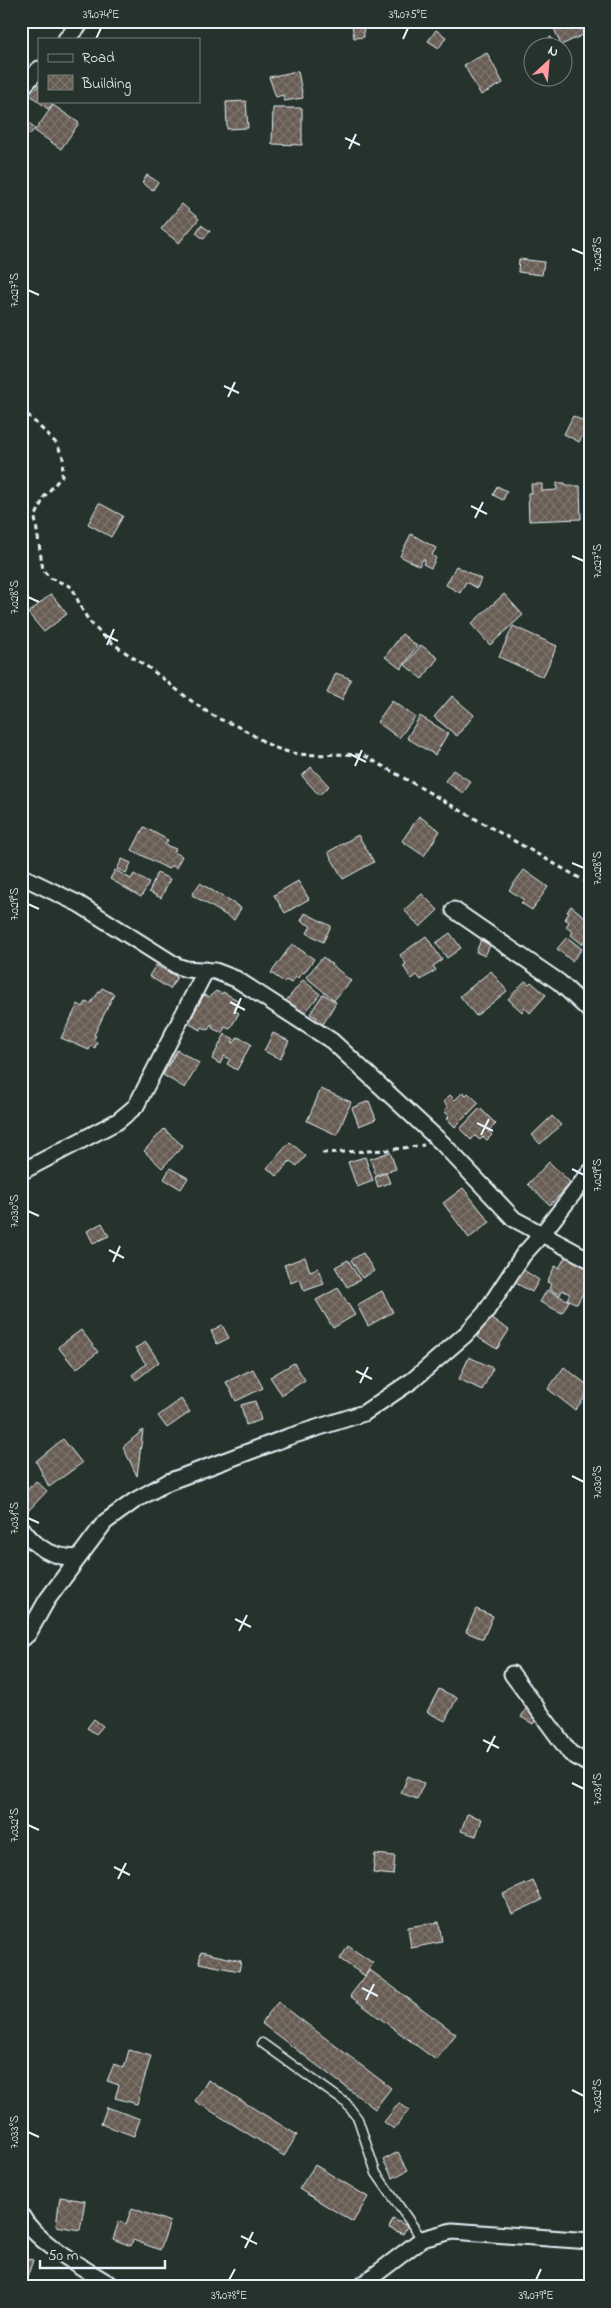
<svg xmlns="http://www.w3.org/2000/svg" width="611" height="2308" font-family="'Indie Flower',sans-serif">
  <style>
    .building { fill: url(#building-cross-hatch); stroke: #e8f1f8 }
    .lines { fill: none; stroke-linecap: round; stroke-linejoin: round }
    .service-casing { stroke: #e8f1f8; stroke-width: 11 }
    .minor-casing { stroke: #e8f1f8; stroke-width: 19 }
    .path { stroke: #e8f1f8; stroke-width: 3; stroke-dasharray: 5 4; stroke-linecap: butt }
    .service { stroke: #26332d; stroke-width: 8 }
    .minor { stroke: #26332d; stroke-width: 15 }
    .ticks { fill: none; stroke: #e8f1f8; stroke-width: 2 }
    .neatline { fill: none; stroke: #e8f1f8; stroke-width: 2 }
    .ticks-label { font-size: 12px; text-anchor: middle; fill: #e8f1f8 }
  </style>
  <defs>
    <pattern id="building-cross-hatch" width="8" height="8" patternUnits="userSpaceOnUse" patternTransform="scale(1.25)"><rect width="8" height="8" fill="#675c53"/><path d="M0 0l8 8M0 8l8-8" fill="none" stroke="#7d746c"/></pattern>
  </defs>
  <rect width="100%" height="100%" fill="#26332d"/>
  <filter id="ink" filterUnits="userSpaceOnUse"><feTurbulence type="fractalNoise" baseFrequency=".02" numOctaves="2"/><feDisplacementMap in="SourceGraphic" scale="10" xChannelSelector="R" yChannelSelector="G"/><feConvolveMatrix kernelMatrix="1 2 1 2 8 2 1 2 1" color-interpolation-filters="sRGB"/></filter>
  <g filter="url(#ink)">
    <!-- building -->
    <path class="building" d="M551,21H579L585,34L561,45Z
      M363,23L364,37L354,38L352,24Z
      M436,30L446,37L439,48L428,41Z
      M551,37L556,48H534V52L531,47Z
      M487,53L503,83L481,95L464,65Z
      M298,71L303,98L284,101L283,95L276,97L269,77Z
      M39,85V101H55L48,109L30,95Z
      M246,101L248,128L227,129L226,102Z
      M53,105L79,123L61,149L35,131Z
      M273,108H302V145L272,144Z
      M21,114L35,129L25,139L21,135Z
      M147,175L158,182L153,190L142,183Z
      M182,204L199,219L179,243L161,229Z
      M201,225L210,231L204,239L196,233Z
      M519,259L544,262L542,275L518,272Z
      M573,416L589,424L579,442L564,434Z
      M557,483H565L566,486H580L581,519L529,521L528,493H532L531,484H542V491L557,490Z
      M497,486L507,491L503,500L493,495Z
      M99,503L123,516L111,537L88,524Z
      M411,534L436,548L432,555L436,558L431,568L423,564L425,560L423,559L419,566L400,556Z
      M456,566L481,579L477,588L466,582L460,593L446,585Z
      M51,594L67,614L44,632L28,613Z
      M504,594L523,615L490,645L471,624Z
      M513,626L557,646L543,677L499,657Z
      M402,634L417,646L401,669L385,657Z
      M421,645L438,658L422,679L405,665Z
      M336,673L351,679L342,700L327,693Z
      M452,696L474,715L457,736L434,717Z
      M392,701L415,717L399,738L377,722Z
      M420,716L448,733L435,755L407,738Z
      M311,767L329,786L319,795L302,776Z
      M453,770L471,782L463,793L445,781Z
      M419,816L440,831L424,856L402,841Z
      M144,827L168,840L165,845L176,849L174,852L182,856L176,868L171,865L168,869L132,850Z
      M358,835L374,862L343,879L328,852Z
      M122,859L131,863L126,873L117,869Z
      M115,870L131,879L134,874L149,883L141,897L110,879Z
      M524,870L548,887L532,910L521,903L524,900L509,890Z
      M157,873L170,879L161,898L149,892Z
      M298,881L309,899L285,913L274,895Z
      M200,883L241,908L234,920L192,895Z
      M422,894L438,910L420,927L404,910Z
      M571,906L590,921V940L587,938L582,944L571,935L573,932L566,927L569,922L565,919L569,913L567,912Z
      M305,913L331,926L323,942L307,933L311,926L301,921Z
      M450,933L461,948L447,958L436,943Z
      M426,936L442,960L433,966L436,970L421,980L417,975L412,979L403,966L406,964L400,955Z
      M567,937L582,949L572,961L557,949Z
      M481,940L490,945L485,956L476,952Z
      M292,944L314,959L304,973L302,972L298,978L296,977L291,983L286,980L284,982L271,973Z
      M323,957L351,981L334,1000L306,977Z
      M156,965L177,977L170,989L149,976Z
      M491,971L507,991L476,1016L460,996Z
      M303,980L320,994L303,1015L286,1001Z
      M525,981L529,984L531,982L546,995L530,1013L525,1008L522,1012L508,999Z
      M102,988L114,994L94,1035L96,1036L93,1040L97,1042L95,1048L91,1046L89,1050L61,1038L78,1004L83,1007L86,1002L90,1004Z
      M216,991L222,994L223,992L239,1001L234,1010L239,1013L230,1029L225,1027L222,1033L212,1028L213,1025L211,1024L208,1030L202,1027L200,1030L188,1023L204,995L209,997Z
      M323,994L336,1002L321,1028L314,1023L317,1018L310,1014Z
      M273,1033L289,1041L280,1059L264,1051Z
      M225,1034L234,1039L232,1042L234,1043L238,1037L251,1044L237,1070L227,1064L230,1059L224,1056L220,1064L212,1059Z
      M177,1050L199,1063L185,1088L163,1075Z
      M321,1089L351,1102L337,1135L307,1121Z
      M463,1092L466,1095L468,1093L479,1103L455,1127L447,1119L449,1116L444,1111L448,1106L443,1102L450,1095L455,1100Z
      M369,1101L376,1119L359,1126L352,1108Z
      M480,1108L496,1124L488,1131L492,1135L487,1140L483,1137L480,1140L475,1136L471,1140L460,1129Z
      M552,1116L561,1125L540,1144L532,1135Z
      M164,1129L183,1146L162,1168L144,1151Z
      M290,1142L306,1156L297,1166L290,1161L277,1176L267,1168Z
      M390,1152L396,1169L376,1175L370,1159Z
      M365,1157L373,1181L357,1187L348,1162Z
      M549,1162L571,1183L550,1205L528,1184Z
      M170,1168L188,1178L181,1189L164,1179Z
      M386,1173L390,1183L378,1187L375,1177Z
      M463,1188L490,1222L469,1238L443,1203Z
      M102,1223L109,1236L93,1243L87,1231Z
      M363,1253L374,1271L362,1278L351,1260Z
      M567,1254L590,1266V1280L577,1304L567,1299L570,1294L562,1290L560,1295L549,1289L551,1284L547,1282L555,1266L559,1268Z
      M305,1257L310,1271L318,1268L324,1284L304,1291L300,1279L291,1283L284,1265Z
      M348,1260L360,1280L347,1287L335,1267Z
      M522,1269L539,1280L532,1292L514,1282Z
      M338,1288L355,1315L333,1328L316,1300Z
      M547,1290L569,1301L562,1313L540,1302Z
      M382,1291L393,1312L368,1326L357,1305Z
      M489,1317L509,1330L497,1349L477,1337Z
      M222,1325L229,1338L217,1344L211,1331Z
      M81,1330L98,1352L76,1369L58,1347Z
      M146,1342L159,1362L136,1380L132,1375L146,1364L135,1348Z
      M469,1357L493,1368L482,1390L459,1379Z
      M294,1363L305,1380L282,1395L270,1377Z
      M564,1367L590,1387V1391L575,1410L548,1389Z
      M253,1369L263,1388L236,1401L226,1382Z
      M181,1399L190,1412L167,1428L158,1416Z
      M255,1401L261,1420L246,1425L241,1405Z
      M143,1430L137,1476L123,1447Z
      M63,1439L82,1463L49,1487L36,1461Z
      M36,1481L47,1491L28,1511L21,1505V1496Z
      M476,1609L493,1616L483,1639L466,1632Z
      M439,1689L457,1698L445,1721L427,1712Z
      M527,1707L539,1714L533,1724L521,1717Z
      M94,1719L103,1726L96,1734L87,1728Z
      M408,1776L424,1783L417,1799L401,1793Z
      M467,1814L482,1819L476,1836L461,1831Z
      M375,1854L395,1856L393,1875L373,1873Z
      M533,1881L542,1900L512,1914L503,1894Z
      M439,1922L442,1942L411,1948L408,1927Z
      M348,1946L373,1963L365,1976L340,1959Z
      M201,1952L241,1961L239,1971L199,1963Z
      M370,1970L456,2034L436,2060L350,1996Z
      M278,2002L391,2088L375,2109L261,2023Z
      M129,2050L151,2056L137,2104L115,2098L119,2085L107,2081L114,2064L124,2068Z
      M208,2080L297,2135L284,2156L195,2101Z
      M399,2103L409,2110L394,2129L384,2122Z
      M107,2107L140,2119L134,2136L101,2124Z
      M398,2152L408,2170L393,2178L383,2160Z
      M315,2165L368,2197L353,2222L299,2189Z
      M60,2197L85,2201L80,2230L56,2226Z
      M132,2208L170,2222L160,2250L133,2240L131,2246L113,2239L119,2221L126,2224Z
      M393,2219L407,2226L403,2234L389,2228Z
      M21,2257L33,2260L27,2278L21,2276Z"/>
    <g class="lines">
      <!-- service casing -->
      <g class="service-casing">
        <path id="service" d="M262,2043L346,2103L358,2119L376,2173L422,2239"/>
      </g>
      <!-- minor casing -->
      <g class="minor-casing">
        <path id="minor" d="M66,39L83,21
          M21,89L39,69
          M21,876L79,904L177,966L186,969L215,971L236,979L332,1041L442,1143L514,1219L590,1260
          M454,910L559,982L590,1011
          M21,1172L118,1121L136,1106L206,970
          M21,1527C36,1548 51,1557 77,1558
          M21,1640L28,1634L47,1600L105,1522L134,1501L168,1482L288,1437L364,1413L413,1380L466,1334L485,1313L523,1255L542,1234L590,1172
          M512,1674L570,1753L590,1765
          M21,2215C38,2245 86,2269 114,2287
          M359,2287L422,2239L452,2231L590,2241"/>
      </g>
      <!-- path -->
      <path class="path" d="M21,408L56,443L63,457L62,476L44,497L35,518L43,570L50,578L72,587C78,600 82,613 92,624C107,642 130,655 149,668C171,684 190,702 214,716C222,721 232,723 241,728C256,736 269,747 285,751C310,759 339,751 365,756L590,884
        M322,1153L389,1150L424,1145"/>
      <!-- service -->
      <use href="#service" class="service"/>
      <!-- minor -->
      <use href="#minor" class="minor"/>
    </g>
  </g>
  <!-- ticks -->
  <path class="ticks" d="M96,39L101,28M403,39L408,28M345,138L360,145M349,149L356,134M572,249L584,254M28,290L39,295M224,386L239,393M228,397L235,382M471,506L487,514M475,518L483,502M572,556L584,561M28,597L39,602M103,634L118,641M107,645L114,629M350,754L366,762M355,766L362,750M572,863L584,868M28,904L39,909M230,1002L245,1010M234,1014L241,998M477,1123L493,1131M481,1135L489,1119M572,1169L584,1175M28,1211L39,1216M109,1250L124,1258M113,1262L120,1246M356,1371L372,1379M360,1383L368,1367M572,1476L584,1482M28,1518L39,1523M235,1619L251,1627M239,1631L247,1615M483,1740L499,1748M487,1752L495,1736M572,1783L584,1789M28,1825L39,1830M114,1867L130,1875M118,1879L126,1863M362,1988L378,1996M366,2000L374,1984M572,2090L584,2096M28,2132L39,2137M241,2236L257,2244M245,2248L253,2232M229,2280L235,2269M536,2280L541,2269"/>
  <!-- margin -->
  <rect width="611" height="2308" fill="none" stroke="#26332d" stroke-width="55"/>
  <!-- legend -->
  <rect x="38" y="38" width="162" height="65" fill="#26332d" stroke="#747f7e"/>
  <rect x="48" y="54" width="25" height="8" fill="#26332d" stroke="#747f7e"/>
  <text x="82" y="62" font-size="15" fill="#e8f1f8">Road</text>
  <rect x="48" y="75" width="25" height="15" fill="url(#building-cross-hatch)" stroke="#747f7e"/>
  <text x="82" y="88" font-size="15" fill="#e8f1f8">Building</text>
  <!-- north arrow -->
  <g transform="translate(548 62) rotate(26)"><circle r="24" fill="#26332d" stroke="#747f7e"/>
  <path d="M0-4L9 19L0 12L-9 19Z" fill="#ff9aa2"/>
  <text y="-8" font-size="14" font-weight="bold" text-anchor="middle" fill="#e8f1f8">N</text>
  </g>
  <!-- scale -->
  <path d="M40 2260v8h125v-8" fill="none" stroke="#e8f1f8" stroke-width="2.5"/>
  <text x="48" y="2260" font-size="15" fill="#e8f1f8" stroke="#26332d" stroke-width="4" paint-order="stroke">50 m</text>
  <rect x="28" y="28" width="556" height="2252" class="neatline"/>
  <g class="ticks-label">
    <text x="101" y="18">39.074°E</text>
    <text x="408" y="18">39.075°E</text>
    <text transform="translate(597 254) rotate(-90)" y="4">7.026°S</text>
    <text transform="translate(14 290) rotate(-90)" y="4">7.027°S</text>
    <text transform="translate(597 561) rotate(-90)" y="4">7.027°S</text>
    <text transform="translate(14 597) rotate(-90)" y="4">7.028°S</text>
    <text transform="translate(597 868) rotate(-90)" y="4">7.028°S</text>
    <text transform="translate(14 904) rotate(-90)" y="4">7.029°S</text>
    <text transform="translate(597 1175) rotate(-90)" y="4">7.029°S</text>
    <text transform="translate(14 1211) rotate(-90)" y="4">7.030°S</text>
    <text transform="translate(597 1482) rotate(-90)" y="4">7.030°S</text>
    <text transform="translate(14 1518) rotate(-90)" y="4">7.031°S</text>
    <text transform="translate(597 1789) rotate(-90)" y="4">7.031°S</text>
    <text transform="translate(14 1825) rotate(-90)" y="4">7.032°S</text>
    <text transform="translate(597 2096) rotate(-90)" y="4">7.032°S</text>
    <text transform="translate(14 2132) rotate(-90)" y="4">7.033°S</text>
    <text x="229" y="2299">39.078°E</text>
    <text x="536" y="2299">39.079°E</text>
  </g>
</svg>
